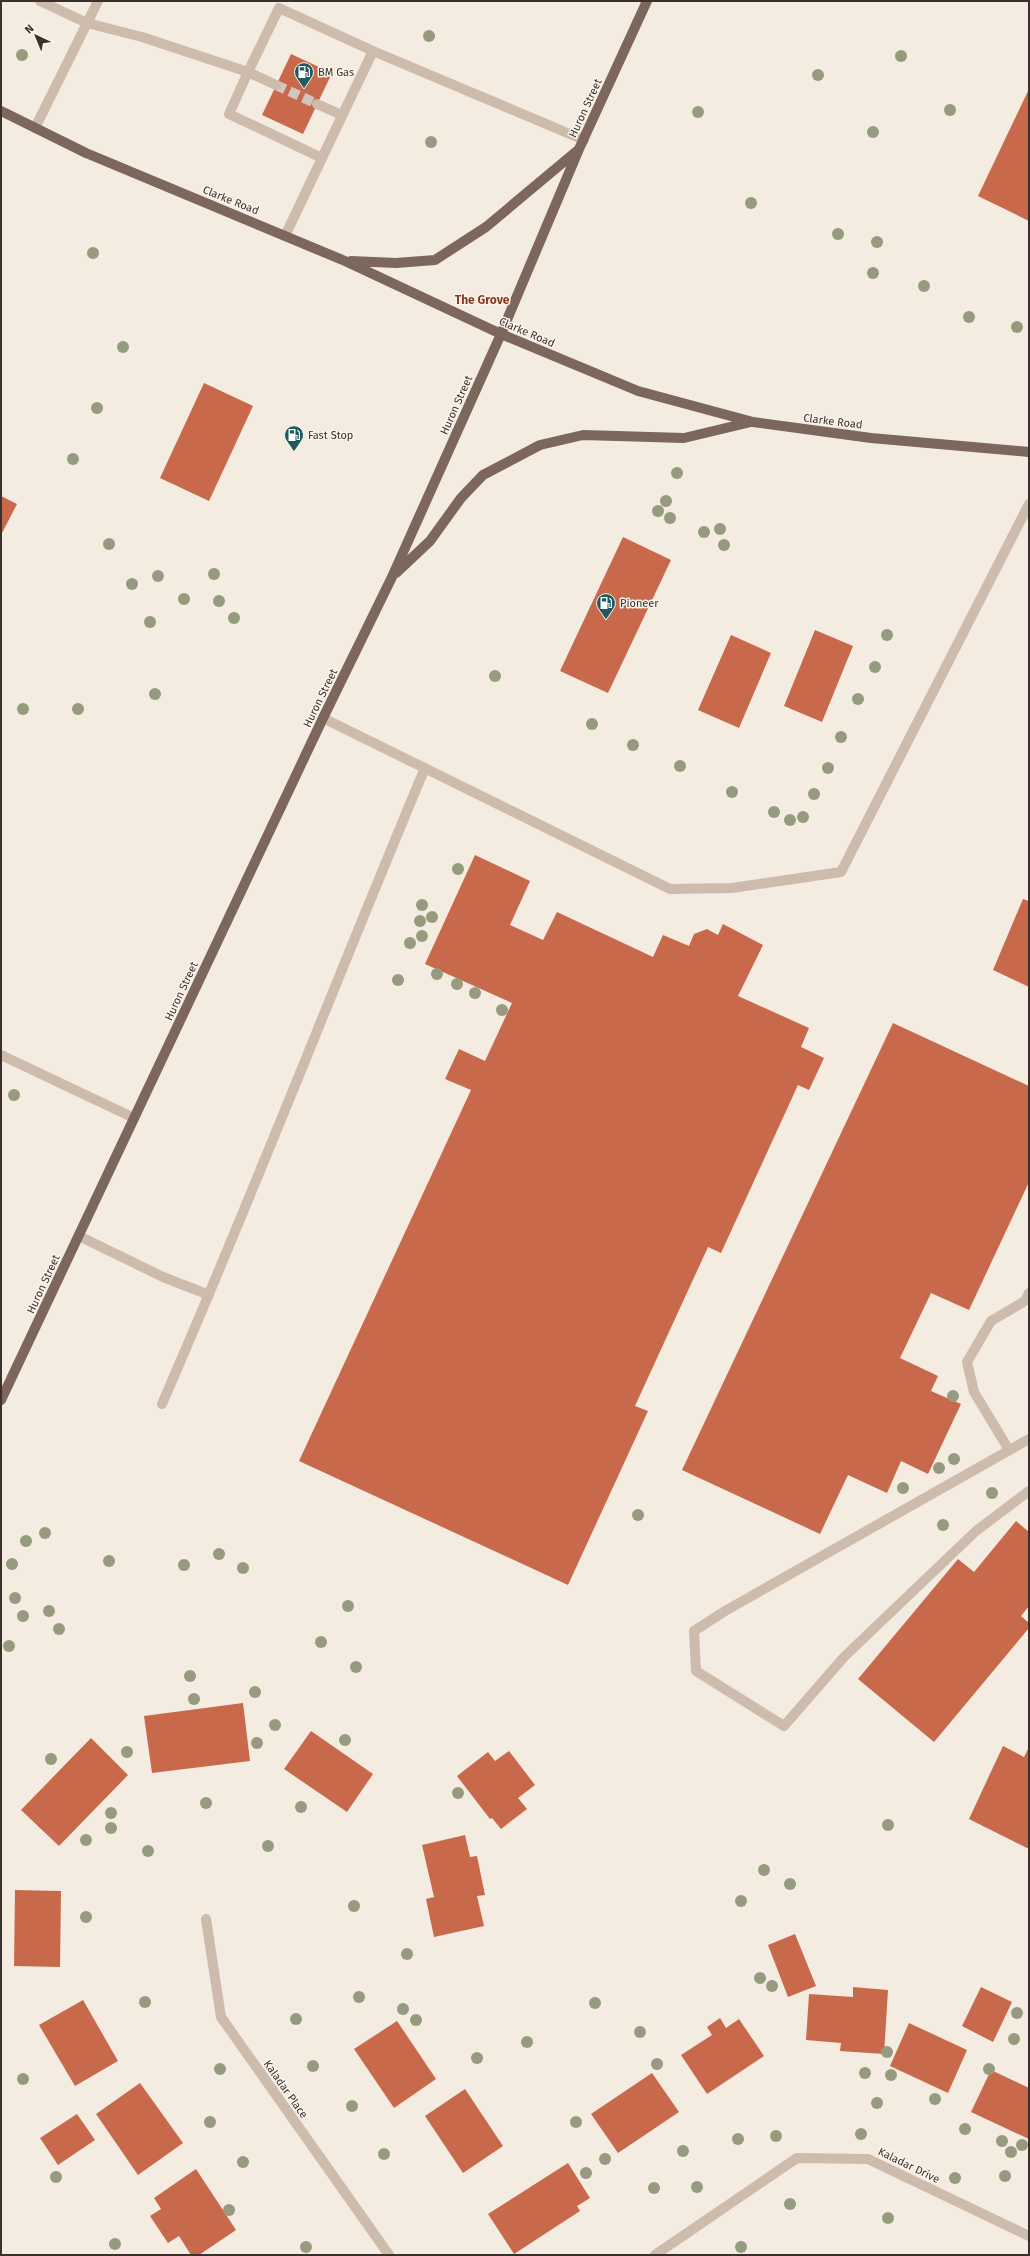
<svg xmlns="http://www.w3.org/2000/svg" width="1030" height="2256" font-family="'Fira Sans',sans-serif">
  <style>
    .building { fill: #c8694b }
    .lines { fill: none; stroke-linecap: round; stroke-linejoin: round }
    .minor-tunnel { stroke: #cfc6bd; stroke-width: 10; stroke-dasharray: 10 5; stroke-linecap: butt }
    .minor { stroke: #cdbbac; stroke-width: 10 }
    .major { stroke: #7d675c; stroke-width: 10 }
    .tree { fill: #969b7f }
    .labels { text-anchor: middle; stroke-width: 3; stroke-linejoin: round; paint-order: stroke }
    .poi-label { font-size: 11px; fill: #3b302b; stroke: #fbf5ee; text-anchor: start }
    .street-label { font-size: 11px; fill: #3b302b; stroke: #fbf5ee }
    .neighbourhood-label { font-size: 12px; font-weight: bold; fill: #8c3b22; stroke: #fbf5ee }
  </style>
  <rect width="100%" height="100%" fill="#f4ebe1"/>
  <!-- building -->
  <path class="building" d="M291,54L332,73L303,134L262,115Z
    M1029,89V221L978,196Z
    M204,383L253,406L209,501L160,478Z
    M1,496L17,504L1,535Z
    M623,537L671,560L608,693L560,671Z
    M815,630L853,646L822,722L784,706Z
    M731,635L771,653L739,728L698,710Z
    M475,855L530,881L510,925L543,940L557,912L653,957L663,935L689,946L694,934L707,929L718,935L723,924L763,945L738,996L809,1028L801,1047L824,1058L809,1090L798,1085L721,1253L708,1247L635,1406L648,1411L568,1585L299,1461L471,1090L445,1079L459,1049L485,1061L512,1003L425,964Z
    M1023,899L1029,901V987L993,970Z
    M893,1023L1029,1086V1182L969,1310L931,1293L900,1358L938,1376L931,1391L961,1404L928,1474L901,1461L887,1493L848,1475L820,1534L682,1470Z
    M1016,1521L1029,1532V1606L1021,1616L1029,1623V1628L934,1742L858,1679L958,1559L974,1572Z
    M243,1703L250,1761L152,1773L144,1716Z
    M311,1731L373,1774L347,1812L284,1769Z
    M91,1738L128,1775L59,1846L21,1810Z
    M1003,1746L1024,1757L1029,1747V1849L969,1819Z
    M509,1751L535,1785L518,1798L527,1809L501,1829L492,1818L490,1819L457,1776L488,1752L495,1761Z
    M465,1835L470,1857L477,1856L485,1895L477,1896L484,1926L434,1937L426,1899L434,1897L422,1845Z
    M15,1890L61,1891L60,1967L14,1966Z
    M795,1934L816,1986L788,1997L768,1945Z
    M853,1987L888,1990L884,2054L840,2051L841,2043L806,2040L809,1994L853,1997Z
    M981,1987L1012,2002L993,2042L962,2026Z
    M83,2000L118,2061L75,2086L39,2025Z
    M720,2018L726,2028L739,2019L764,2056L707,2094L681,2055L712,2035L707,2027Z
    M397,2021L436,2079L394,2108L354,2049Z
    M909,2023L967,2050L948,2093L890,2066Z
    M991,2070L1029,2088V2139L971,2112Z
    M652,2073L679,2112L618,2153L591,2114Z
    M140,2083L183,2143L138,2175L96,2114Z
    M465,2089L503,2146L463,2173L425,2116Z
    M77,2114L95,2140L58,2165L40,2138Z
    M568,2163L590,2198L577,2206L580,2211L514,2254L488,2214Z
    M196,2169L236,2230L199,2255H191L179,2236L168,2243L150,2216L161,2209L154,2198Z"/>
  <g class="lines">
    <!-- minor-tunnel -->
    <path class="minor-tunnel" d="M276,85L317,104"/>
    <!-- minor -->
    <path class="minor" d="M40,1L87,23L142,37L248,72L229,114L322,158L285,236
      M373,51L584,140
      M276,85L248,72L279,8L373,51L322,158
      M317,104L342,115
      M35,128L98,1
      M323,718L670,889L732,888L841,872L1029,504
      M1,1055L134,1118
      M79,1236L163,1277L209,1295
      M162,1404C254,1193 336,980 425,768
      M1029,1439L725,1611L694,1631L696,1671L784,1726L844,1657L976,1531L1029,1491
      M1009,1450L974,1392L967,1362L991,1321L1025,1301L1029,1293
      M206,1919L221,2017L389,2255
      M655,2255L797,2158L868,2159L1029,2236"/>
    <!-- major -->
    <path class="major" d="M1,111L86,153L345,261L501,334L638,391L753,422L871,438L1029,452
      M351,261L396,263L435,260L486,227L578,150
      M396,573L430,541L461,498L483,475L540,445L583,435L684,438L751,422
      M1,1400L323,718L392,577L501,334L579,149L647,1"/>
  </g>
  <!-- trees -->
  <g class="tree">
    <circle cx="429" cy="36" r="6"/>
    <circle cx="22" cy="55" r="6"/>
    <circle cx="901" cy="56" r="6"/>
    <circle cx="818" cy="75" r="6"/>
    <circle cx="950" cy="110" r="6"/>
    <circle cx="698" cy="112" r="6"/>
    <circle cx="873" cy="132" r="6"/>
    <circle cx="431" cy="142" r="6"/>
    <circle cx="751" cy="203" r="6"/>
    <circle cx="838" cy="234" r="6"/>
    <circle cx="877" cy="242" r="6"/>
    <circle cx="93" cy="253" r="6"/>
    <circle cx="873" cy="273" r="6"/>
    <circle cx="924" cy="286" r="6"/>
    <circle cx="969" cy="317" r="6"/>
    <circle cx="1017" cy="327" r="6"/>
    <circle cx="123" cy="347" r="6"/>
    <circle cx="97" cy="408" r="6"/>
    <circle cx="73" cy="459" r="6"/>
    <circle cx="677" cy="473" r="6"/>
    <circle cx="666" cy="501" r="6"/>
    <circle cx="658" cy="511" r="6"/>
    <circle cx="670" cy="518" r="6"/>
    <circle cx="720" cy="529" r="6"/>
    <circle cx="704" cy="532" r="6"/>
    <circle cx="109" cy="544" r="6"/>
    <circle cx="724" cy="545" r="6"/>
    <circle cx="214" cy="574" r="6"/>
    <circle cx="158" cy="576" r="6"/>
    <circle cx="132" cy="584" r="6"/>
    <circle cx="184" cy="599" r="6"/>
    <circle cx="219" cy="601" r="6"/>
    <circle cx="234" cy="618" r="6"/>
    <circle cx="150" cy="622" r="6"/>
    <circle cx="887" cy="635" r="6"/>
    <circle cx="875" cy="667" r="6"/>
    <circle cx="495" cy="676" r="6"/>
    <circle cx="155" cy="694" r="6"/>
    <circle cx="858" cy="699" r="6"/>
    <circle cx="23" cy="709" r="6"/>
    <circle cx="78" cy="709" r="6"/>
    <circle cx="592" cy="724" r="6"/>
    <circle cx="841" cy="737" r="6"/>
    <circle cx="633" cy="745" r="6"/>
    <circle cx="680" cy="766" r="6"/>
    <circle cx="828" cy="768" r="6"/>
    <circle cx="732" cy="792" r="6"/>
    <circle cx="814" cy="794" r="6"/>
    <circle cx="774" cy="812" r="6"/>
    <circle cx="803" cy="817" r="6"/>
    <circle cx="790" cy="820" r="6"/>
    <circle cx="458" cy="869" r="6"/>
    <circle cx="422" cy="905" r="6"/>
    <circle cx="432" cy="917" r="6"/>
    <circle cx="420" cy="921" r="6"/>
    <circle cx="422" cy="936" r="6"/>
    <circle cx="410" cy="943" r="6"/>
    <circle cx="437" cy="974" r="6"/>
    <circle cx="398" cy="980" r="6"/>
    <circle cx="457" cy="984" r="6"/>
    <circle cx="475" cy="993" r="6"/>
    <circle cx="502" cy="1010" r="6"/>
    <circle cx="14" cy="1095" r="6"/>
    <circle cx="953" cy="1396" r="6"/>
    <circle cx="954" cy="1459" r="6"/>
    <circle cx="939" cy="1468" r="6"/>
    <circle cx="903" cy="1488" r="6"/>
    <circle cx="992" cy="1493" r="6"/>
    <circle cx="638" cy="1515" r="6"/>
    <circle cx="943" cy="1525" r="6"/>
    <circle cx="45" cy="1533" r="6"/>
    <circle cx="26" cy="1541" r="6"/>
    <circle cx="219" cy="1554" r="6"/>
    <circle cx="109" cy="1561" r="6"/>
    <circle cx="12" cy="1564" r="6"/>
    <circle cx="184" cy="1565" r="6"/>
    <circle cx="243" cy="1568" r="6"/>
    <circle cx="15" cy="1598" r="6"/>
    <circle cx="348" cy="1606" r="6"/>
    <circle cx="49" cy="1611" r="6"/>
    <circle cx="23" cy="1616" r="6"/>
    <circle cx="59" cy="1629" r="6"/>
    <circle cx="321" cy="1642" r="6"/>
    <circle cx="9" cy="1646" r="6"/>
    <circle cx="356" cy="1667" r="6"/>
    <circle cx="190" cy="1676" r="6"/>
    <circle cx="255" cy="1692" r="6"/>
    <circle cx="194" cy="1699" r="6"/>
    <circle cx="275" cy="1725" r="6"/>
    <circle cx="345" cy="1740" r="6"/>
    <circle cx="257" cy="1743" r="6"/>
    <circle cx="127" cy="1752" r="6"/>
    <circle cx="51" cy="1759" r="6"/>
    <circle cx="458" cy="1793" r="6"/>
    <circle cx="206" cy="1803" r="6"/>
    <circle cx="301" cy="1807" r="6"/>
    <circle cx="111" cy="1813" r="6"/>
    <circle cx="888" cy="1825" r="6"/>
    <circle cx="111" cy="1828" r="6"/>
    <circle cx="86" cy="1840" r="6"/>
    <circle cx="268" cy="1846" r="6"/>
    <circle cx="148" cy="1851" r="6"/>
    <circle cx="764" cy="1870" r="6"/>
    <circle cx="790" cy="1884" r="6"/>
    <circle cx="741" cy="1901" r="6"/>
    <circle cx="354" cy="1906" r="6"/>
    <circle cx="86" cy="1917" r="6"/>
    <circle cx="407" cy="1954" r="6"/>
    <circle cx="760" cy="1978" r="6"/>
    <circle cx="772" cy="1986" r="6"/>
    <circle cx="359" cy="1997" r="6"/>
    <circle cx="145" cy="2002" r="6"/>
    <circle cx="595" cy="2003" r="6"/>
    <circle cx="403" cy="2009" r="6"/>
    <circle cx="1017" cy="2013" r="6"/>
    <circle cx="296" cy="2019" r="6"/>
    <circle cx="416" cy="2020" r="6"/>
    <circle cx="640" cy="2032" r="6"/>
    <circle cx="1014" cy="2039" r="6"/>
    <circle cx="527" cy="2042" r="6"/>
    <circle cx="887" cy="2052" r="6"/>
    <circle cx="477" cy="2058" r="6"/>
    <circle cx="657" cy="2064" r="6"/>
    <circle cx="313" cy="2066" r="6"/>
    <circle cx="220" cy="2069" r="6"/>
    <circle cx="989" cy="2069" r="6"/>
    <circle cx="865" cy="2073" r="6"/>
    <circle cx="891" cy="2075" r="6"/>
    <circle cx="23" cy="2079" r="6"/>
    <circle cx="935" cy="2099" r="6"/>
    <circle cx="877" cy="2103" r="6"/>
    <circle cx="352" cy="2106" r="6"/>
    <circle cx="210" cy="2122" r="6"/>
    <circle cx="576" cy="2122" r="6"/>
    <circle cx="965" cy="2129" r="6"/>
    <circle cx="861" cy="2134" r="6"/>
    <circle cx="776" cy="2136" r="6"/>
    <circle cx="738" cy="2139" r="6"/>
    <circle cx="1002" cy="2141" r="6"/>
    <circle cx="1022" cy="2145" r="6"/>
    <circle cx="683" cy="2151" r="6"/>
    <circle cx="1011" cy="2152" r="6"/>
    <circle cx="384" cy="2154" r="6"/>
    <circle cx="605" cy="2159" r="6"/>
    <circle cx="243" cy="2162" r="6"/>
    <circle cx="586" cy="2173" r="6"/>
    <circle cx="1005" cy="2176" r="6"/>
    <circle cx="56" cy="2177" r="6"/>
    <circle cx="955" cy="2178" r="6"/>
    <circle cx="697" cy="2187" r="6"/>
    <circle cx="654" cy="2188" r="6"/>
    <circle cx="790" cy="2204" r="6"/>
    <circle cx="229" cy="2210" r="6"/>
    <circle cx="888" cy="2218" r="6"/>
    <circle cx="115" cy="2244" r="6"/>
    <circle cx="306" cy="2247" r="6"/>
    <circle cx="741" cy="2247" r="6"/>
  </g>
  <!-- icons -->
  <defs>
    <g id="fuel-pin" transform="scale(1)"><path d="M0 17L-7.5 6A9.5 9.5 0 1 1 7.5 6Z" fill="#1f5a5e" stroke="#fbf5ee"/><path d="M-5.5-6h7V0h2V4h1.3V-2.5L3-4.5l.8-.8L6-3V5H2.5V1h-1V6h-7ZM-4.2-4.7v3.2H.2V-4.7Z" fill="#fff"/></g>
  </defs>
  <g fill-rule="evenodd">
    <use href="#fuel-pin" x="304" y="72"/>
    <use href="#fuel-pin" x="294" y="435"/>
    <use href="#fuel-pin" x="606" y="603"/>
  </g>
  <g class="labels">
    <!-- poi labels -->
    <g class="poi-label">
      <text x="318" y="76">BM Gas</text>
      <text x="308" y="439">Fast Stop</text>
      <text x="620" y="607">Pioneer</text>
    </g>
    <!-- street labels -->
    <g class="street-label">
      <text transform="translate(585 108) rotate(-65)" y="4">Huron Street</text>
      <text transform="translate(231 200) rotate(22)" y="4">Clarke Road</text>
      <text transform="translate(527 332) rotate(23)" y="4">Clarke Road</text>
      <text transform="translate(456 405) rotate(-66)" y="4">Huron Street</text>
      <text transform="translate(833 421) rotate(7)" y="4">Clarke Road</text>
      <text transform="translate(320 698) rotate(-64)" y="4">Huron Street</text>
      <text transform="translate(181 991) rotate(-65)" y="4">Huron Street</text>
      <text transform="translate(43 1284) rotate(-65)" y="4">Huron Street</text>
      <text transform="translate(286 2089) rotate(55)" y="4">Kaladar Place</text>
      <text transform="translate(909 2165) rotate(26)" y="4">Kaladar Drive</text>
    </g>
    <!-- neighbourhood labels -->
    <g class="neighbourhood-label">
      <text x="482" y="304">The Grove</text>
    </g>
  </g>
  <!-- border -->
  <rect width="1030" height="2256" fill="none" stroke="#3b302b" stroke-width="4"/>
  <!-- north arrow -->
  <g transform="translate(36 36) rotate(316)" stroke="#fbf5ee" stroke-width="3" paint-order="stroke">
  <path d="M0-3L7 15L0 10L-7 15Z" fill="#3b302b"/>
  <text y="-6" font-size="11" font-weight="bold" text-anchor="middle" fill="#3b302b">N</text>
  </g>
</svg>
